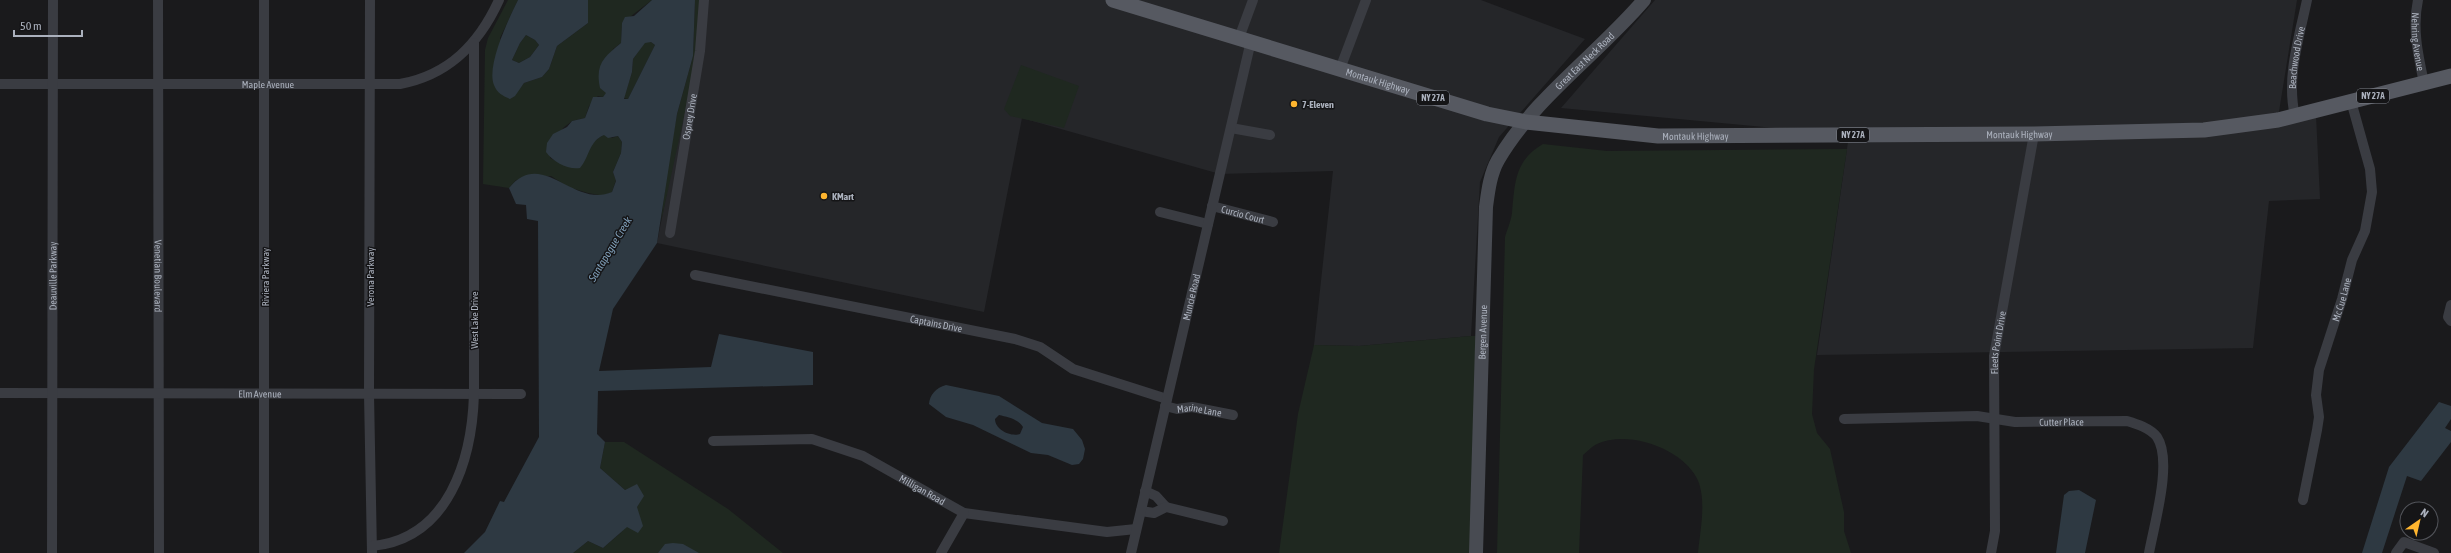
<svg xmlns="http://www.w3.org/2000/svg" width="2451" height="553" font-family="'Asap Condensed',sans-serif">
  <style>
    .built { fill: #252629 }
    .green { fill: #1f2820 }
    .water { fill: #2e3942; fill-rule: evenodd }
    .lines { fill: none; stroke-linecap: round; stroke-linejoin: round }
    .minor { stroke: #3a3c42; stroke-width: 10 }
    .secondary { stroke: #484b52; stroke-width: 14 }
    .primary { stroke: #565961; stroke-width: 15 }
    .poi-dot { fill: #ffb52f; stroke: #151517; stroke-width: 1.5 }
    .labels { text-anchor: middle; stroke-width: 3; stroke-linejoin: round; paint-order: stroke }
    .shield { fill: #151517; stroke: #7e828b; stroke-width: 1 }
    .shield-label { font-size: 9px; font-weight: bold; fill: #abb1bd }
    .street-label { font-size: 10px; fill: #abb1bd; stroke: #151517 }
    .poi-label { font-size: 10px; font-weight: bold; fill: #abb1bd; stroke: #151517; text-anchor: start }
    .water-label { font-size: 11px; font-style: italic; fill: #80a0ba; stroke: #151517 }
  </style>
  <rect width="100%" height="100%" fill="#1a1a1c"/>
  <!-- built -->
  <path class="built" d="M704,0H1481L1585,39L1499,137L1480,182L1471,336L1359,346L1314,345L1333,171L1220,174L1022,118L984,312L657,243Z
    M1655,0H2297L2277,124L2316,115L2320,199L2269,201L2253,348L1817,355L1849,135L1561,108Z"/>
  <!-- green -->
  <path class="green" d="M508,0H518L500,38L520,88L524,83L542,77L549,69L557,46L588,23V0H652L622,23L621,43L613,49L607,93L603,97L598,96L589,106L585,118L572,121L563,128L550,158L566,166L589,151L592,143L604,134L612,138L618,136L622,142L621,153L613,172L616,180L612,192L604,196L588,193L568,187L551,176L516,180L509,188L483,184L485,50L488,38Z
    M695,0H700L698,52L661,222L667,169L677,114L693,56Z
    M526,35L535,40L539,45L530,57L519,63L512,60L520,43Z
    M645,42H651L655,45L628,99L624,98L632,72L633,59Z
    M1021,65L1079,86L1064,128L1010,116L1004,109Z
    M1543,144L1607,151L1847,149L1814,369L1812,414L1817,433L1830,449L1844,512V531L1851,553H1698C1700,532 1706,504 1699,483C1687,450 1629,429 1597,444C1592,446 1587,452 1583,455L1579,553H1497L1505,237C1507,230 1511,221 1512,213C1515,184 1514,161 1543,144Z
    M1471,336H1485L1476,553H1279L1298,414L1314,345L1359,346Z
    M605,442H624L728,509L783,553H573L588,541L603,548C629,526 637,521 637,485L625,490L600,468Z"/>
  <!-- water -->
  <path class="water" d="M518,0H588V23L557,46L549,69L542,77L524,83L515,96L510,99C503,96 497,93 494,85C486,66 509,18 518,0ZM526,35L535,40L539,45L530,57L519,63L512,60L520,43Z
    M652,0H695L693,56L677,114L657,243L613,309L599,371L711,367L719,334L813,352V385L598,391L597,434L605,442L600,468L625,490L637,484L644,496L637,507L643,526L638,533L627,527L603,548L588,541L573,553H464L485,532L500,501L504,502L539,437L538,221L527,219L526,205L516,204L509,188C542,147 574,209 612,192L616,181L613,172L621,153L622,142L618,136L608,138L604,135C589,141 590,156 580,168C568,170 553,162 546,152L547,143L553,134L567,127L572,121L585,118L593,97H603L606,93L600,88C595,64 604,57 621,43L622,23L625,17L634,16ZM651,42L655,45L628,99H624L632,72L633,59L645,43Z
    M946,385L999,396L1042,423L1073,429L1082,440L1085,449L1083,459L1079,464L1072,465L1048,455L1031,453L973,425L946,417L929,404C930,394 936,388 946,385ZM999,415C1008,417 1018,419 1023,427L1020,434C1011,437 995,430 995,419Z
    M2439,402L2451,406V419L2445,428L2451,431V442L2421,481L2407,476L2382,553H2362L2389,467Z
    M2079,490L2096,500L2085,553H2056L2064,495L2069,491Z
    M673,543L683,544L699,553H658L665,544Z"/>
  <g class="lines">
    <!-- minor -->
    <g class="minor">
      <path id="s1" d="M158,0L159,553"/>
      <path d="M370,0L369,394L372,553"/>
      <path id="s2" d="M2418,0C2412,28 2418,55 2424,83"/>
      <path d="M1239,38L1253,0"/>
      <path d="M1340,69L1366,0"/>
      <path id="s3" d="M0,84H400C449,75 479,44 499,0"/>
      <path id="s4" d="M2295,116C2286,78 2299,38 2307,0"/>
      <path d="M1231,128L1270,135"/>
      <path id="s5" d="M1212,206L1273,222"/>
      <path d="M1160,212L1208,224"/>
      <path id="s6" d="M670,233L700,51L704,0"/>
      <path id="s7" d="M695,275L1015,339L1040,347L1073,369L1167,399"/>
      <path d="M2451,305L2448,317L2451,321"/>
      <path id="s8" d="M0,393L521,394"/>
      <path id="s9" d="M1165,406L1177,409L1192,407L1233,415"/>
      <path id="s10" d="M1844,419L1977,416L2015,422L2127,421C2137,424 2150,428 2157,437C2173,461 2154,525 2149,553"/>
      <path id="s11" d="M713,441L812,439L863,456L964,513L1107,532L1136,529"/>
      <path d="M1145,491L1156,496L1166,507"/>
      <path id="s12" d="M2303,500L2317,430L2319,417L2316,395L2319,370L2342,299L2352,260L2365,231L2372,192L2370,169L2351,101"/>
      <path d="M1141,511L1154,513L1166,507L1223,521"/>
      <path d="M372,546C449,539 472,459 474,394V43"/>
      <path id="s13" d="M52,553L53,0"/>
      <path d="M264,553V0"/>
      <path d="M941,553L964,513"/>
      <path id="s14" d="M1131,553L1251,41"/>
      <path id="s15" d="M1991,553L1995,531L1994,356L2034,134"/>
      <path d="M2396,553L2404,542L2434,553"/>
    </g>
    <!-- secondary -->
    <path class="secondary" id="s16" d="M1476,553L1486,207C1488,192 1490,174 1498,160C1535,97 1597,55 1644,0"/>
    <!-- primary -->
    <path class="primary" id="s17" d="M1113,0L1487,114L1526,122L1658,136L2034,134L2204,130L2278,120L2451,76"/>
  </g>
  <!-- markers -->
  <g class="poi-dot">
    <circle cx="1294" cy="104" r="4"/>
    <circle cx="824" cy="196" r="4"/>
  </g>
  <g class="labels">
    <!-- shield labels -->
    <g class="shield">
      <rect x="2357" y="89" width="32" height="14" rx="3"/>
      <rect x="1417" y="91" width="32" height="14" rx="3"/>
      <rect x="1837" y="128" width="32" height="14" rx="3"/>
    </g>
    <g class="shield-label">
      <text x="2373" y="99">NY 27A</text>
      <text x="1433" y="101">NY 27A</text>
      <text x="1853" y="138">NY 27A</text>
    </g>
    <!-- street labels -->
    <g class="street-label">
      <text dy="4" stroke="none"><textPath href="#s2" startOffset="42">Nehring Avenue</textPath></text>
      <text dy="4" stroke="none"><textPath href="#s4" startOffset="59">Beachwood Drive</textPath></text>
      <text dy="4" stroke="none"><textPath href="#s16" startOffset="527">Great East Neck Road</textPath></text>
      <text dy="4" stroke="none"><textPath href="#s17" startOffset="277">Montauk Highway</textPath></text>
      <text dy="4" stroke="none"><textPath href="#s3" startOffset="268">Maple Avenue</textPath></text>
      <text dy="4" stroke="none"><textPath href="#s6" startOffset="118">Osprey Drive</textPath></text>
      <text dy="4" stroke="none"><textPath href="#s17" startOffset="925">Montauk Highway</textPath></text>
      <text dy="4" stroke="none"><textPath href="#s17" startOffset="601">Montauk Highway</textPath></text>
      <text dy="4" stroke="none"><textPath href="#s5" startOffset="32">Curcio Court</textPath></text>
      <text dy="4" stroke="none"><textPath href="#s13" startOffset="277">Deauville Parkway</textPath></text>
      <text dy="4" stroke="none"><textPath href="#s1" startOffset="276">Venetian Boulevard</textPath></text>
      <text transform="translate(265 277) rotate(-90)" y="4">Riviera Parkway</text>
      <text transform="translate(370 277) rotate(-90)" y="4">Verona Parkway</text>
      <text dy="4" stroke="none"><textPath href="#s14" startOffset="263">Muncie Road</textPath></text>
      <text dy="4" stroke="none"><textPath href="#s12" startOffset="206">Mc Cue Lane</textPath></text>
      <text transform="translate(474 320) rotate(-90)" y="4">West Lake Drive</text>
      <text dy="4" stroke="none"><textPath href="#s7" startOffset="246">Captains Drive</textPath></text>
      <text dy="4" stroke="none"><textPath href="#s16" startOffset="221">Bergen Avenue</textPath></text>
      <text dy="4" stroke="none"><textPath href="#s15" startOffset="211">Fleets Point Drive</textPath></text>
      <text dy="4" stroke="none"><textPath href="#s8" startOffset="260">Elm Avenue</textPath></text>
      <text dy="4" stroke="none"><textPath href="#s9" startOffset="35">Marine Lane</textPath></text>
      <text dy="4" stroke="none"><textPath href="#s10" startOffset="218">Cutter Place</textPath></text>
      <text dy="4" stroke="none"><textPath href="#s11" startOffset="221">Milligan Road</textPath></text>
    </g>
    <!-- poi labels -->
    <g class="poi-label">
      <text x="1302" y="108">7-Eleven</text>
      <text x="832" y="200">KMart</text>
    </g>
    <!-- water labels -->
    <g class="water-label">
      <text transform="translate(610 249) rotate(-59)" y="4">Santapogue Creek</text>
    </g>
  </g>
  <!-- north arrow -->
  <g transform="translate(2419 521) rotate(34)"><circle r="19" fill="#151517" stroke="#515359"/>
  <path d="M0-3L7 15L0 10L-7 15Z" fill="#ffb52f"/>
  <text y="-6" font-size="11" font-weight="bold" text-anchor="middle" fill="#abb1bd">N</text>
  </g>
  <!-- scale -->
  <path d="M14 30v6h68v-6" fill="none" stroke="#abb1bd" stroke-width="2"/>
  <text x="20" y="30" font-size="12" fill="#abb1bd" stroke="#151517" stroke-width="3" paint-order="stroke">50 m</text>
</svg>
